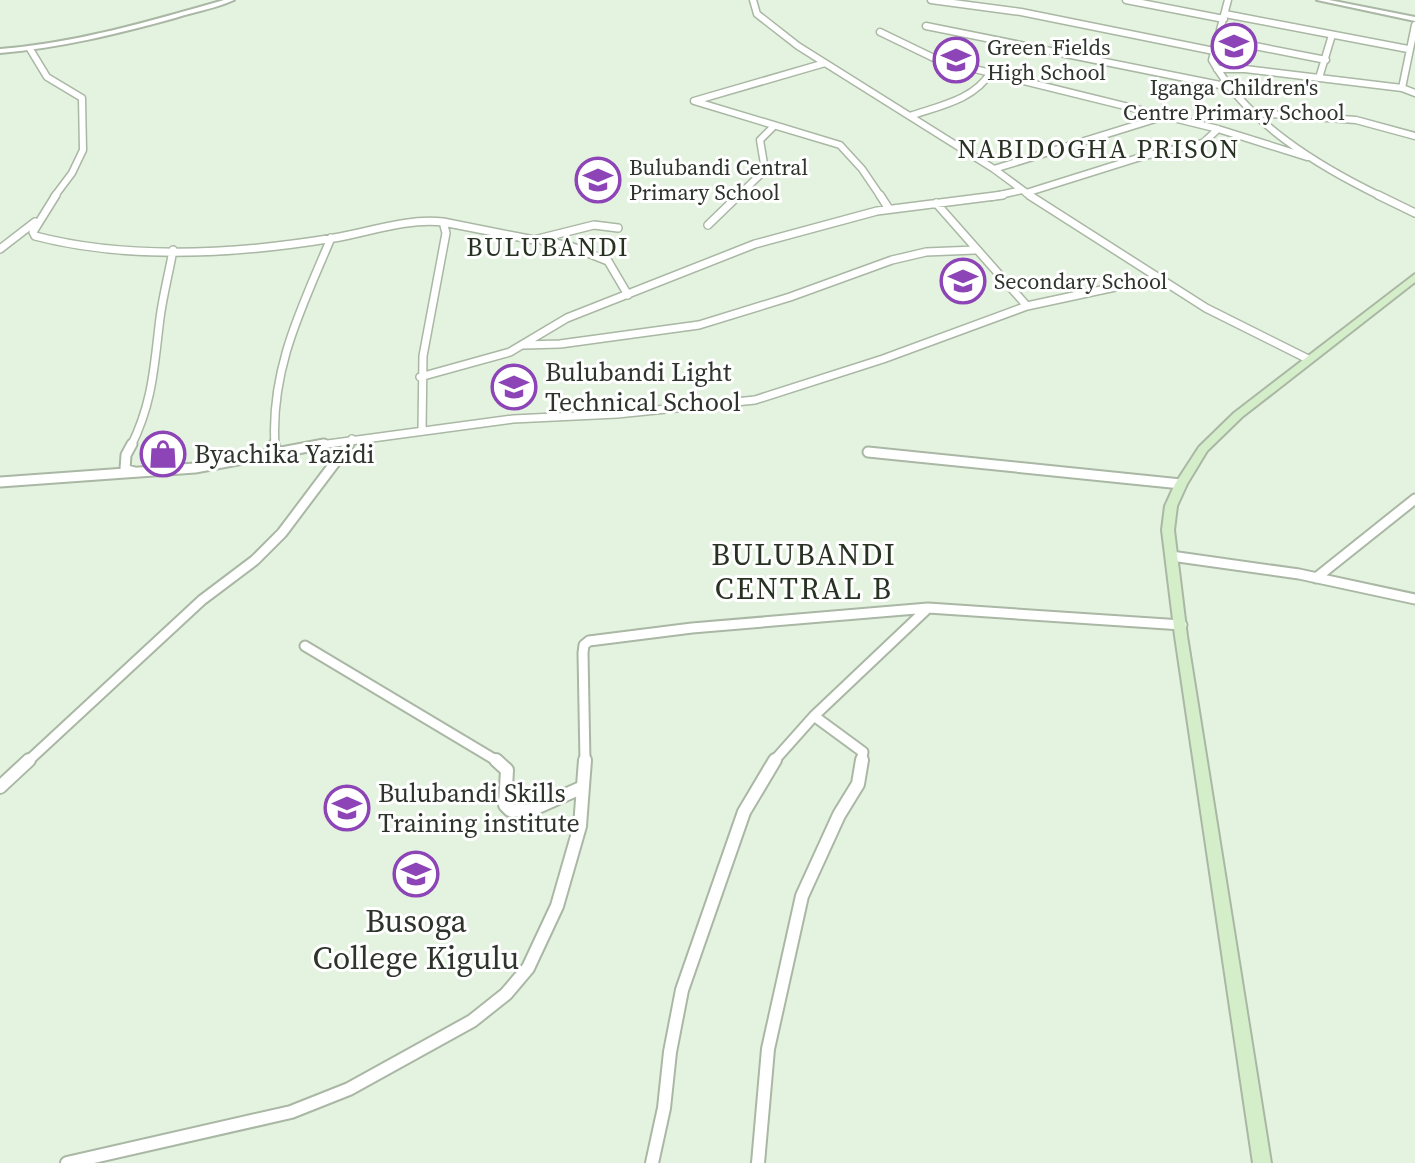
<svg xmlns="http://www.w3.org/2000/svg" width="1415" height="1163" font-family="'Source Serif 4',serif">
  <style>
    .lines { fill: none; stroke-linecap: round; stroke-linejoin: round }
    .minor-far3-casing { stroke: #a9b7a4; stroke-width: 9 }
    .minor-far2-casing { stroke: #a9b7a4; stroke-width: 10 }
    .minor-far1-casing { stroke: #a9b7a4; stroke-width: 13 }
    .minor-casing { stroke: #a9b7a4; stroke-width: 16 }
    .tertiary-casing { stroke: #a9b7a4; stroke-width: 4 }
    .secondary-casing { stroke: #a9b7a4; stroke-width: 4 }
    .minor-far3 { stroke: #fff; stroke-width: 6 }
    .minor-far2 { stroke: #fff; stroke-width: 7 }
    .minor-far1 { stroke: #fff; stroke-width: 9 }
    .minor { stroke: #fff; stroke-width: 12 }
    .tertiary { fill: #fff; fill-rule: evenodd }
    .secondary { fill: #d5eeca; fill-rule: evenodd }
    .labels { text-anchor: middle; stroke-width: 6; stroke-linejoin: round; paint-order: stroke }
    .far-poi-label { font-size: 22px; fill: #2e342c; stroke: #fff; text-anchor: start }
    .far-quarter-label { font-size: 26px; letter-spacing: 2px; fill: #273222; stroke: #fff }
    .poi-label { font-size: 26px; fill: #2e342c; stroke: #fff; text-anchor: start }
    .quarter-label { font-size: 30px; letter-spacing: 2px; fill: #273222; stroke: #fff }
    .near-poi-label { font-size: 32px; fill: #2e342c; stroke: #fff }
  </style>
  <rect width="100%" height="100%" fill="#e4f3df"/>
  <g class="lines">
    <!-- minor-far3 casing -->
    <g class="minor-far3-casing">
      <path id="minor-far3" d="M753,0L757,14L798,46L994,169L1032,197
        M931,0L1021,12L1214,51
        M1126,0L1224,19
        M1228,0L1212,60C1248,124 1318,166 1382,197
        M1225,14L1408,49
        M926,26L1230,87
        M880,32L938,60L1218,129L1307,157
        M1219,39L1326,60
        M30,49L47,77L82,98L83,150L72,173L54,197
        M825,63L694,101L840,145L862,169L881,197
        M1217,69H1245L1402,88L1415,93
        M1319,78L1332,35
        M1402,88L1415,25
        M1254,113L1356,120L1415,136
        M910,116C939,106 974,100 991,72
        M994,169L1165,116
        M1026,193L1144,156L1203,143L1218,129
        M737,197L765,170L760,140L774,126
        M991,197L1022,190"/>
    </g>
    <!-- minor-far2 casing -->
    <g class="minor-far2-casing">
      <path id="minor-far2" d="M56,195L33,232L35,236C131,261 237,254 334,238C369,232 407,218 443,222L446,233L423,356L422,430
        M880,195L889,209
        M1029,195L1206,308L1308,359
        M1378,195L1415,213
        M936,203L1027,306
        M443,222L534,240L594,225L618,228
        M708,225L739,195
        M543,241L570,246L608,261L628,295
        M0,249L35,222
        M524,345L560,344L699,325L790,297L892,260L926,252L975,250
        M420,377L510,352L567,318L755,244L877,211L1003,195
        M131,446C153,402 154,366 160,318C163,295 169,273 173,250
        M275,446C270,369 302,307 331,238
        M313,446L513,419L617,414L755,400L883,359L1027,306L1157,278
        M348,446L352,439"/>
    </g>
    <!-- minor-far1 casing -->
    <g class="minor-far1-casing">
      <path id="minor-far1" d="M132,444L126,455L125,469L134,472
        M274,444L275,453
        M868,452L1181,484
        M0,482L195,468L324,444
        M1171,556L1299,574L1415,599
        M1316,578L1415,499
        M305,646L499,762
        M814,716L863,752L861,762
        M27,762L202,600L255,560L282,533L349,444
        M585,762L583,653L584,645L589,641L692,628L928,608L1182,625
        M773,762L814,716L928,608"/>
    </g>
    <!-- minor casing -->
    <g class="minor-casing">
      <path id="minor" d="M496,760L507,770L505,805L510,810L529,811L583,787
        M0,787L29,760
        M67,1163L291,1112L349,1089L472,1021L506,994L528,968L557,906L580,826L585,760
        M652,1163L664,1108L670,1052L682,990L744,812L775,760
        M758,1163L768,1049L802,896L839,815L858,784L862,760"/>
    </g>
    <!-- tertiary casing -->
    <g class="tertiary-casing">
      <path id="tertiary" d="M224,0H234C217,8 194,12 175,18C117,34 60,48 0,53V49C77,43 150,21 224,0Z
        M1317,0H1329L1415,17V21Z"/>
    </g>
    <!-- secondary casing -->
    <g class="secondary-casing">
      <path id="secondary" d="M1415,274V282L1242,417L1207,451L1187,484L1177,506L1174,530L1187,636L1271,1163H1253L1175,636L1162,530L1165,506L1175,484L1199,447L1234,413Z"/>
    </g>
    <!-- minor-far3 -->
    <use href="#minor-far3" class="minor-far3"/>
    <!-- minor-far2 -->
    <use href="#minor-far2" class="minor-far2"/>
    <!-- minor-far1 -->
    <use href="#minor-far1" class="minor-far1"/>
    <!-- minor -->
    <use href="#minor" class="minor"/>
    <!-- tertiary -->
    <use href="#tertiary" class="tertiary"/>
    <!-- secondary -->
    <use href="#secondary" class="secondary"/>
  </g>
  <!-- icons -->
  <defs>
    <g id="school-ring" transform="scale(2.3)"><circle r="9.5" fill="#fff" stroke="#8c44b7" stroke-width="1.5"/><path d="M0-5L7-2L0 1L-7-2ZM-4 1L0 2.5L4 1V4Q0 6-4 4Z" fill="#8c44b7"/></g>
    <g id="shop-ring" transform="scale(2.3)"><circle r="9.5" fill="#fff" stroke="#8c44b7" stroke-width="1.5"/><path d="M-5-2.5h2.3a2.7 3.5 0 0 1 5.4 0H5L5.5 6h-11ZM-1.5-2.5h3a1.5 2.3 0 0 0-3 0Z" fill="#8c44b7"/></g>
    <g id="university-ring" transform="scale(2.3)"><circle r="9.5" fill="#fff" stroke="#8c44b7" stroke-width="1.5"/><path d="M0-5L7-2L0 1L-7-2ZM-4 1L0 2.5L4 1V4Q0 6-4 4Z" fill="#8c44b7"/></g>
  </defs>
  <g fill-rule="evenodd">
    <use href="#school-ring" x="1234" y="46"/>
    <use href="#school-ring" x="956" y="60"/>
    <use href="#school-ring" x="598" y="180"/>
    <use href="#school-ring" x="963" y="281"/>
    <use href="#school-ring" x="514" y="387"/>
    <use href="#shop-ring" x="163" y="454"/>
    <use href="#university-ring" x="347" y="808"/>
    <use href="#school-ring" x="416" y="874"/>
  </g>
  <g class="labels">
    <!-- far-poi labels -->
    <g class="far-poi-label">
      <text x="987" y="55">Green Fields<tspan x="987" dy="25">High School</tspan></text>
      <text x="1234" y="95" text-anchor="middle">Iganga Children's<tspan x="1234" dy="25">Centre Primary School</tspan></text>
      <text x="629" y="175">Bulubandi Central<tspan x="629" dy="25">Primary School</tspan></text>
      <text x="994" y="289">Secondary School</text>
    </g>
    <!-- far-quarter labels -->
    <g class="far-quarter-label">
      <text x="1099" y="158">NABIDOGHA PRISON</text>
      <text x="548" y="256">BULUBANDI</text>
    </g>
    <!-- poi labels -->
    <g class="poi-label">
      <text x="545" y="381">Bulubandi Light<tspan x="545" dy="30">Technical School</tspan></text>
      <text x="194" y="463">Byachika Yazidi</text>
      <text x="378" y="802">Bulubandi Skills<tspan x="378" dy="30">Training institute</tspan></text>
    </g>
    <!-- quarter labels -->
    <g class="quarter-label">
      <text x="804" y="565">BULUBANDI<tspan x="804" dy="34">CENTRAL B</tspan></text>
    </g>
    <!-- near-poi labels -->
    <g class="near-poi-label">
      <text x="416" y="932">Busoga<tspan x="416" dy="37">College Kigulu</tspan></text>
    </g>
  </g>
</svg>
